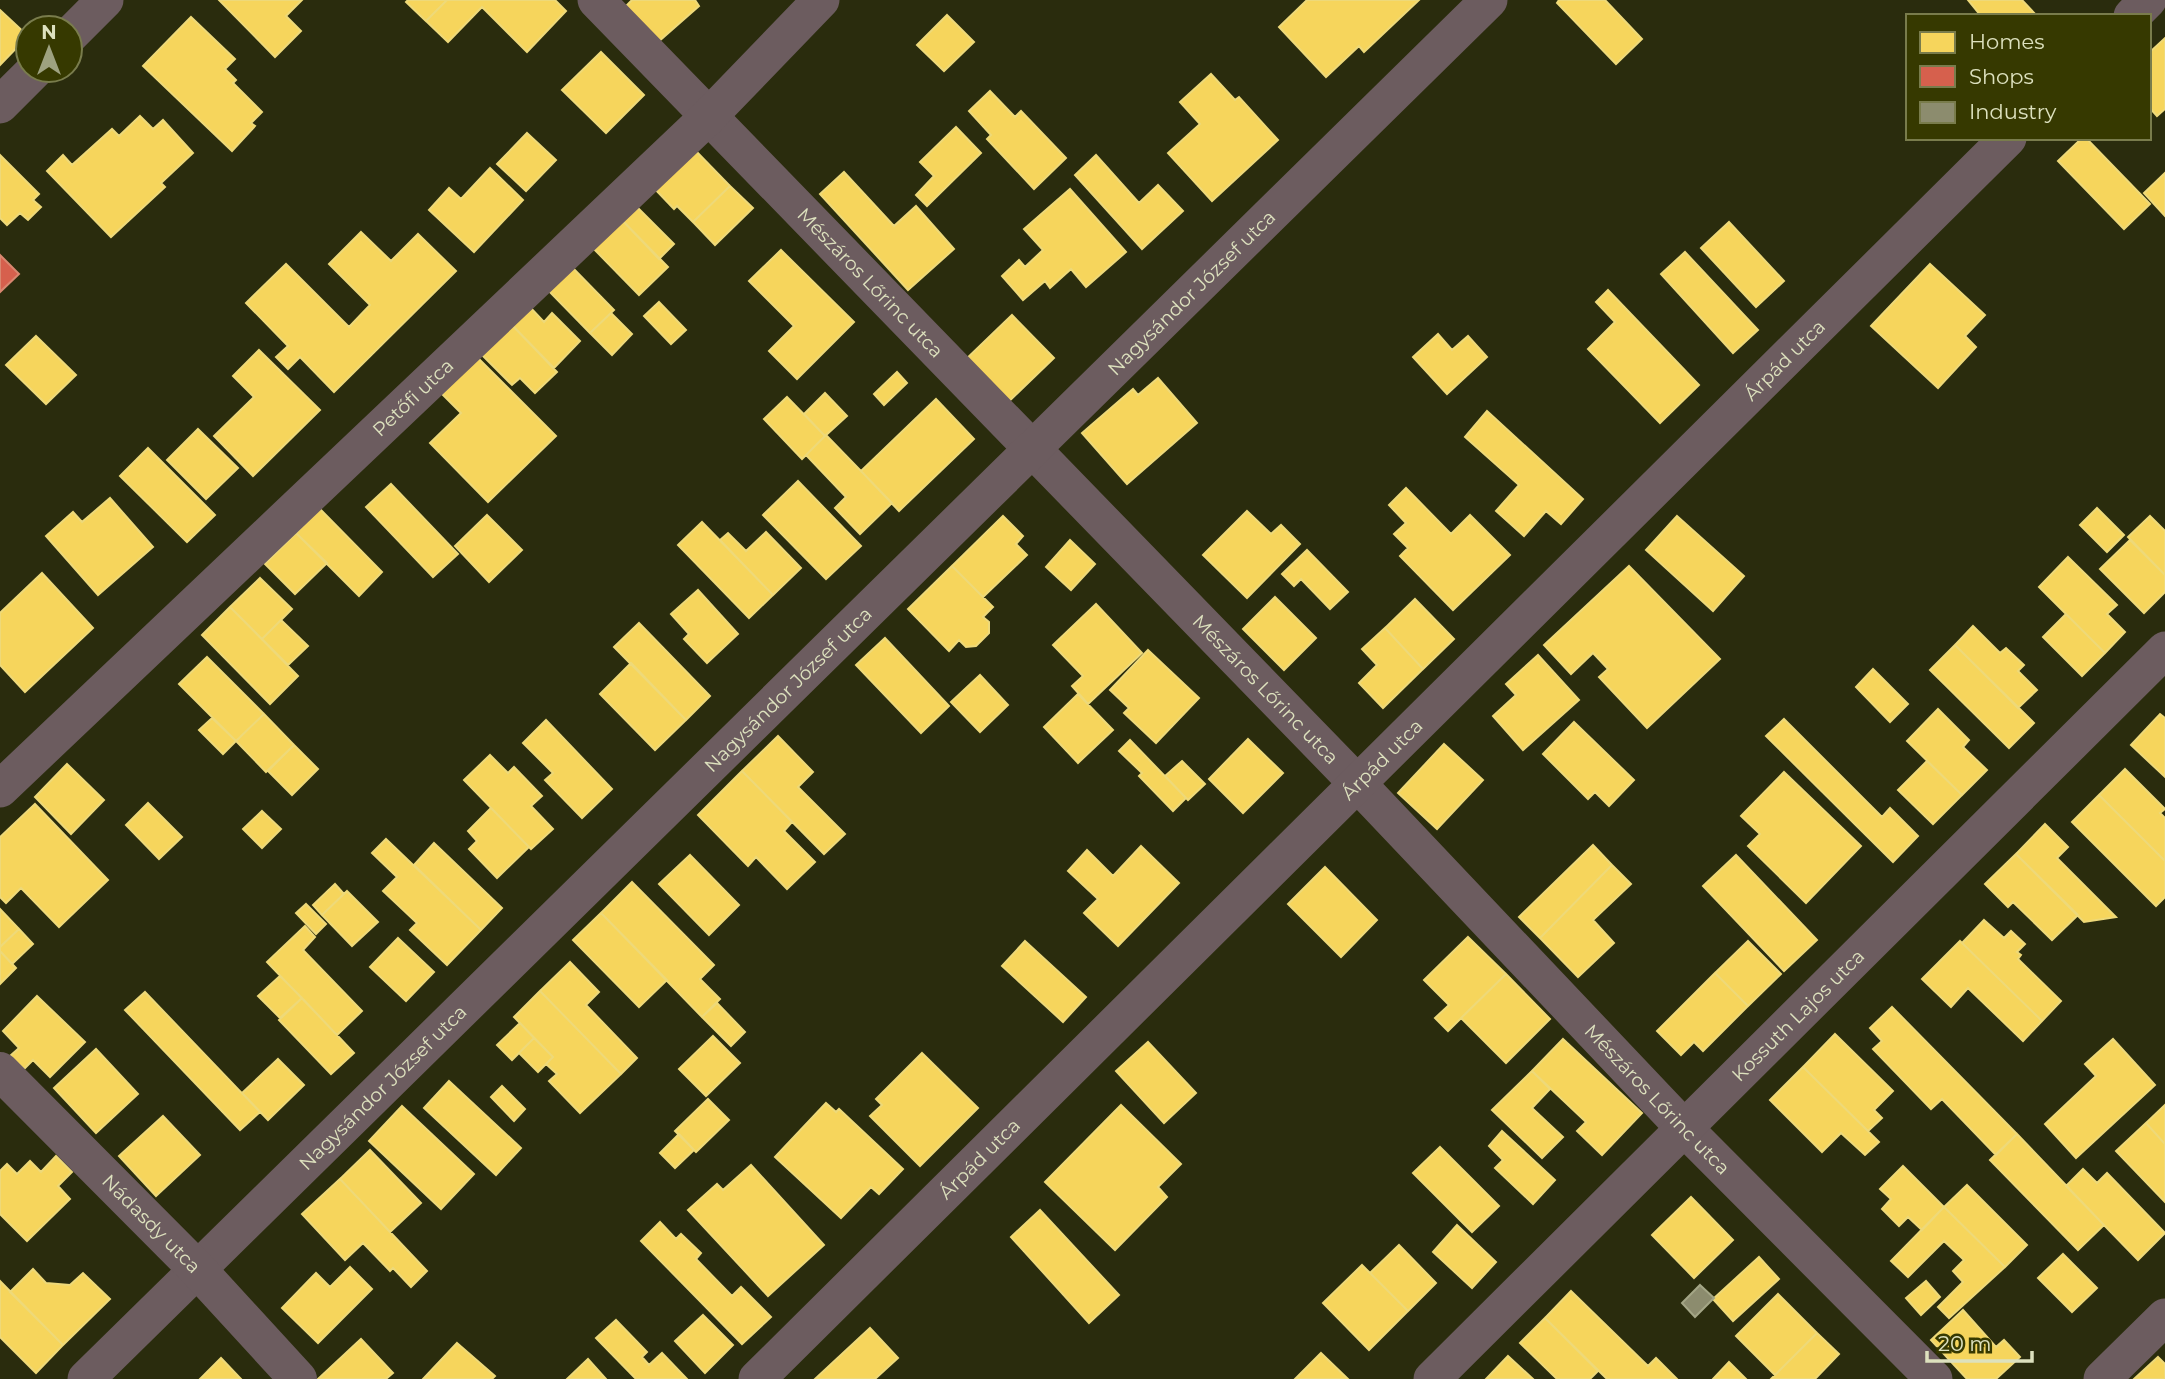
<svg xmlns="http://www.w3.org/2000/svg" width="2165" height="1379" font-family="Montserrat,sans-serif">
  <style>
    .homes { fill: #f6d55c; stroke: #eed979; stroke-width: 2 }
    .shops { fill: #d6604d; stroke: #d8876f; stroke-width: 2 }
    .industry { fill: #8c8c6e; stroke: #a4a686; stroke-width: 2 }
    .lines { fill: none; stroke-linecap: round; stroke-linejoin: round }
    .minor { stroke: #6c5c5f; stroke-width: 37 }
    .tertiary { stroke: #6c5c5f; stroke-width: 38 }
    .labels { text-anchor: middle; stroke-width: 7; stroke-linejoin: round; paint-order: stroke }
    .street-label { font-size: 19px; fill: #dde1be; stroke: #363900 }
  </style>
  <rect width="100%" height="100%" fill="#2a2c0d"/>
  <!-- homes -->
  <path class="homes" d="M219,0H302L286,16L301,31L275,57Z
    M408,0H447L426,21L406,2Z
    M447,0H555L566,11L527,52L482,7L448,42L426,21Z
    M632,0H695L699,6L658,42L626,6Z
    M1307,0H1419L1364,52L1359,46L1326,77L1279,27Z
    M1559,0H1605L1642,39L1616,64L1557,3Z
    M1968,0H2022L2037,16H1981Z
    M0,10L28,36L0,65Z
    M947,15L974,42L944,71L917,45Z
    M191,17L235,59L225,69L236,80L233,83L262,112L251,123L255,126L232,151L143,66Z
    M2165,38V109L2157,116L2149,107V53Z
    M601,52L644,95L606,133L562,90Z
    M1211,74L1235,100L1239,97L1278,140L1212,201L1168,153L1200,124L1180,102Z
    M990,91L1015,117L1021,111L1066,158L1034,189L987,139L991,135L969,111Z
    M140,116L153,129L163,120L193,153L161,183L165,187L111,237L47,171L63,155L72,165L112,129L119,136Z
    M956,127L981,153L927,206L916,195L934,176L920,162Z
    M527,133L556,160L526,191L497,164Z
    M2082,138H2086L2150,204L2124,229L2058,161Z
    M692,147L730,186L693,222L677,206L674,209L652,186Z
    M0,155L39,194L33,200L41,207L28,220L20,213L7,225L0,218Z
    M1096,155L1139,203L1158,185L1183,211L1142,249L1075,175Z
    M490,168L523,200L474,252L429,210L449,188L461,199Z
    M844,172L894,226L916,206L954,249L908,290L820,194Z
    M2165,173V216L2144,193Z
    M730,186L753,208L715,245L693,222Z
    M1070,189L1126,252L1086,287L1071,269L1050,288L1045,281L1023,300L1002,276L1019,260L1025,267L1043,250L1024,229Z
    M634,204L674,244L659,259L620,218Z
    M618,216L668,267L639,295L589,244Z
    M1729,222L1784,281L1756,307L1701,248Z
    M361,232L391,261L418,234L456,271L334,392L300,357L288,369L276,357L288,346L246,303L286,264L349,327L370,305L329,264Z
    M781,250L854,322L797,379L769,351L794,326L749,281Z
    M1685,252L1758,330L1733,353L1661,274Z
    M568,263L614,310L590,333L544,286Z
    M1930,264L1985,315L1965,336L1976,347L1938,388L1871,326Z
    M1608,290L1699,385L1660,423L1588,349L1615,322L1596,302Z
    M659,302L686,330L671,344L644,316Z
    M528,305L544,322L552,313L580,341L554,368L510,323Z
    M611,313L632,334L612,355L590,333Z
    M1012,315L1054,358L1003,407L961,364Z
    M510,323L557,372L535,393L520,378L512,385L480,353Z
    M1438,334L1452,350L1468,336L1487,357L1447,394L1413,357Z
    M36,336L76,375L46,404L6,365Z
    M259,350L320,410L253,476L214,436L254,397L233,376Z
    M478,358L556,436L488,502L430,443L461,413L442,394Z
    M897,372L907,383L884,405L874,394Z
    M1158,378L1197,423L1127,484L1082,433L1133,389L1138,395Z
    M825,393L847,416L825,436L804,414Z
    M787,397L825,436L802,459L764,419Z
    M936,399L974,439L899,511L861,471Z
    M1487,411L1583,499L1561,524L1546,511L1524,536L1496,511L1519,485L1465,437Z
    M198,429L238,468L206,499L167,460Z
    M826,435L892,503L860,534L835,508L846,497L806,455Z
    M148,448L215,515L187,542L120,476Z
    M798,481L861,546L826,579L763,515Z
    M391,484L458,554L433,577L366,507Z
    M1406,488L1451,534L1470,515L1510,555L1453,610L1400,556L1408,548L1394,534L1406,523L1389,505Z
    M110,498L153,547L98,595L46,536L73,512L82,522Z
    M2097,508L2124,535L2107,552L2080,525Z
    M320,509L382,572L359,596L296,533Z
    M1247,511L1271,534L1281,525L1300,544L1247,598L1203,555Z
    M487,515L522,550L489,582L455,546Z
    M1003,516L1023,536L1016,544L1027,555L983,597L952,566Z
    M1677,516L1744,576L1713,611L1646,550Z
    M2150,516L2165,531V575L2128,537Z
    M702,522L773,595L749,618L678,545Z
    M766,532L801,568L773,595L720,540L728,533L746,551Z
    M296,533L327,563L295,594L265,564Z
    M1070,540L1095,564L1071,590L1046,567Z
    M2130,540L2165,575V592L2144,613L2100,569Z
    M1307,550L1348,592L1330,609L1301,579L1294,586L1282,574Z
    M2068,557L2117,605L2107,614L2125,632L2105,653L2039,587Z
    M952,566L993,607L983,617L989,622V633L976,646L966,647L959,640L949,651L908,609Z
    M1629,566L1720,659L1647,728L1599,677L1608,669L1593,653L1571,674L1544,645Z
    M42,573L93,628L25,692L0,665V613Z
    M260,578L292,609L262,639L230,607Z
    M698,590L738,634L707,663L684,639L689,634L671,614Z
    M1275,597L1316,638L1284,670L1243,629Z
    M1415,599L1454,639L1423,669L1385,628Z
    M1096,604L1142,653L1088,704L1072,686L1083,676L1053,645Z
    M230,607L298,676L270,704L202,635Z
    M2066,614L2105,653L2082,676L2043,637Z
    M281,620L308,646L288,665L262,639Z
    M639,623L710,696L686,720L614,647Z
    M1973,626L2000,653L2006,648L2024,665L2018,671L2037,690L2018,708L1955,645Z
    M1385,628L1423,669L1383,708L1359,683L1377,665L1362,649Z
    M885,638L949,706L921,733L856,665Z
    M1955,645L2034,723L2009,748L1930,670Z
    M1148,650L1199,698L1156,743L1124,713L1129,708L1110,690Z
    M1538,655L1579,700L1523,750L1493,716L1516,695L1506,684Z
    M207,657L264,714L236,741L179,684Z
    M631,663L686,720L655,750L600,694Z
    M1873,669L1908,704L1890,722L1856,687Z
    M980,675L1008,705L980,732L951,702Z
    M1078,694L1113,730L1078,763L1044,727Z
    M1938,709L1969,740L1963,747L1987,770L1962,795L1907,741Z
    M264,714L294,745L266,772L236,741Z
    M2160,714L2165,718V777L2131,745Z
    M212,718L236,741L223,754L199,730Z
    M1784,719L1882,817L1890,808L1918,836L1893,862L1766,736Z
    M546,720L612,789L582,818L545,780L553,773L523,743Z
    M1574,722L1634,780L1609,806L1595,792L1588,799L1543,754Z
    M778,736L813,772L798,787L845,834L824,854L742,771Z
    M1248,739L1283,773L1243,813L1209,779Z
    M1130,740L1186,798L1173,811L1139,776L1142,773L1119,751Z
    M1444,744L1483,780L1437,829L1398,793Z
    M294,745L318,769L292,795L268,771Z
    M490,755L508,773L514,767L542,796L531,806L553,829L531,849L464,780Z
    M1182,761L1205,784L1188,800L1165,776Z
    M1927,761L1962,795L1933,824L1898,790Z
    M67,764L104,800L71,834L35,797Z
    M2125,769L2165,809L2160,813L2165,818V861L2099,795Z
    M742,771L792,822L784,831L815,862L787,889L756,857L748,866L698,815Z
    M1784,772L1861,846L1806,903L1748,846L1760,834L1741,816Z
    M2099,795L2165,861V897L2156,906L2072,822Z
    M148,803L182,837L159,859L126,825Z
    M35,804L108,880L59,927L21,888L6,903L0,897V837Z
    M491,808L529,847L497,878L469,849L477,841L468,831Z
    M262,811L281,829L262,848L243,829Z
    M2045,824L2068,847L2057,858L2116,917L2084,922L2016,854Z
    M386,839L481,930L447,965L410,930L417,923L383,891L397,877L372,853Z
    M434,843L502,908L481,930L414,865Z
    M1593,845L1612,865L1540,938L1519,917Z
    M1141,846L1179,883L1118,946L1084,913L1098,899L1068,871L1087,850L1113,876Z
    M2016,854L2078,915L2052,940L2013,902L2008,907L1985,884Z
    M690,855L739,905L709,935L659,884Z
    M1736,855L1817,940L1784,971L1703,886Z
    M1612,865L1631,884L1593,920L1614,943L1578,977L1540,938Z
    M1325,867L1377,920L1341,957L1288,904Z
    M632,882L714,965L700,979L720,999L702,1017L601,913Z
    M335,884L344,894L322,915L313,905Z
    M347,891L378,922L352,946L322,915Z
    M306,904L326,924L316,934L296,913Z
    M0,909L19,929L0,947Z
    M601,913L667,980L639,1007L573,940Z
    M1984,920L2004,938L2011,931L2025,944L2017,952L2021,955L2018,959L2061,1001L2042,1021L1962,943Z
    M305,926L315,937L303,950L362,1011L337,1035L267,962Z
    M19,929L33,944L12,964L0,951V947Z
    M1468,937L1506,974L1448,1031L1435,1018L1449,1005L1424,980Z
    M398,938L434,972L406,1001L370,967Z
    M1025,941L1086,997L1063,1022L1002,966Z
    M1748,941L1781,974L1748,1006L1715,973Z
    M1960,941L2042,1021L2023,1041L1968,988L1951,1007L1922,979Z
    M0,951L16,968L0,984Z
    M570,962L599,992L586,1005L637,1058L621,1074L540,991Z
    M1715,973L1748,1006L1703,1051L1694,1042L1681,1055L1657,1031Z
    M1506,974L1550,1019L1506,1063L1461,1018Z
    M280,976L302,998L280,1018L258,996Z
    M540,991L621,1074L580,1113L549,1081L557,1074L546,1064L553,1057L514,1017Z
    M145,992L260,1112L240,1130L125,1010Z
    M37,996L85,1042L50,1077L33,1060L24,1069L10,1056L19,1048L3,1031Z
    M302,998L354,1053L331,1074L279,1020Z
    M717,1003L745,1032L731,1046L702,1017Z
    M1892,1007L2017,1134L1996,1155L1942,1099L1931,1109L1873,1049L1882,1041L1870,1028Z
    M520,1023L534,1038L512,1060L497,1045Z
    M1835,1034L1893,1091L1874,1110L1882,1118L1868,1131L1803,1067Z
    M713,1036L740,1063L706,1096L679,1069Z
    M534,1038L553,1057L538,1072L519,1053Z
    M1563,1039L1642,1113L1602,1155L1577,1131L1586,1122L1532,1071Z
    M2113,1039L2155,1085L2076,1158L2045,1124L2096,1076L2085,1064Z
    M1148,1042L1196,1093L1164,1123L1116,1071Z
    M96,1049L138,1094L96,1133L54,1088Z
    M922,1053L978,1108L920,1166L870,1116L882,1105L876,1099Z
    M278,1059L304,1085L268,1120L242,1093Z
    M1803,1067L1879,1142L1865,1155L1841,1133L1822,1152L1770,1100Z
    M1532,1071L1550,1089L1532,1108L1563,1137L1542,1158L1492,1110Z
    M449,1081L521,1148L496,1175L424,1108Z
    M502,1086L525,1109L514,1121L491,1097Z
    M708,1099L729,1120L696,1152L675,1131Z
    M826,1103L836,1112L839,1109L903,1169L879,1194L871,1187L841,1218L775,1157Z
    M1121,1105L1181,1164L1158,1187L1167,1197L1115,1250L1045,1182Z
    M2165,1105V1144L2146,1123Z
    M402,1106L474,1174L441,1209L369,1141Z
    M163,1116L200,1155L156,1196L119,1156Z
    M2146,1123L2165,1144V1202L2116,1151Z
    M1502,1131L1555,1180L1533,1204L1495,1168L1503,1160L1489,1146Z
    M679,1134L694,1150L675,1168L660,1153Z
    M2017,1134L2104,1225L2078,1250L1990,1160Z
    M1440,1147L1499,1206L1472,1232L1413,1173Z
    M370,1150L421,1203L390,1232L340,1179Z
    M56,1156L72,1172L58,1186L70,1199L27,1241L0,1214V1171L7,1164L17,1174L30,1161L41,1172Z
    M751,1165L824,1245L768,1296L688,1210L717,1184L723,1190Z
    M1903,1166L1944,1207L1922,1230L1908,1217L1899,1226L1882,1209L1891,1199L1880,1189Z
    M2083,1169L2097,1183L2107,1173L2165,1233L2138,1260L2066,1186Z
    M340,1179L427,1271L411,1287L393,1268L390,1271L363,1243L345,1260L302,1214Z
    M1967,1185L2027,1245L2005,1267L1944,1207Z
    M1691,1197L1733,1240L1694,1278L1652,1235Z
    M1944,1207L2005,1267L1949,1318L1938,1307L1963,1282L1953,1271L1964,1260L1944,1241L1908,1277L1891,1261Z
    M1040,1210L1119,1295L1089,1323L1011,1237Z
    M660,1222L676,1239L681,1234L701,1253L696,1259L732,1296L741,1287L771,1317L742,1344L641,1241Z
    M1457,1225L1496,1262L1472,1288L1433,1252Z
    M1399,1245L1436,1283L1408,1311L1370,1273Z
    M2063,1254L2097,1288L2072,1312L2038,1278Z
    M1759,1257L1779,1279L1733,1321L1713,1299Z
    M1362,1265L1408,1311L1369,1350L1323,1303Z
    M350,1267L372,1289L318,1343L282,1308L316,1273L330,1287Z
    M33,1269L46,1283L70,1285L83,1273L110,1299L63,1345L10,1292Z
    M0,1281L63,1345L36,1373L0,1337Z
    M1926,1281L1940,1297L1921,1315L1906,1298Z
    M1571,1291L1648,1366L1656,1358L1677,1379H1607L1545,1318Z
    M1778,1294L1817,1333L1775,1375L1736,1336Z
    M1963,1310L1996,1347L2004,1340L2020,1357L1996,1379H1967L1931,1340Z
    M703,1315L733,1345L705,1373L675,1341Z
    M1545,1318L1598,1371L1590,1379H1557L1520,1343Z
    M616,1320L647,1352L642,1357L649,1365L662,1353L687,1379H636L596,1338Z
    M870,1328L898,1358L875,1379H815Z
    M1817,1333L1839,1354L1815,1379H1771Z
    M361,1339L393,1373L386,1379H318Z
    M457,1343L495,1376L492,1379H423Z
    M1321,1353L1348,1379H1295Z
    M1508,1356L1533,1379H1486Z
    M2158,1357L2165,1364V1379H2134Z
    M221,1358L241,1379H200Z
    M588,1359L606,1379H567Z
    M1729,1362L1746,1379H1713Z"/>
  <!-- shops -->
  <path class="shops" d="M0,255L19,274L0,292Z"/>
  <!-- industry -->
  <path class="industry" d="M1700,1285L1714,1298L1695,1317L1682,1303Z"/>
  <g class="lines">
    <!-- minor -->
    <g class="minor">
      <path id="s1" d="M596,0L1356,782L1685,1129L1934,1379"/>
      <path d="M2132,16L2148,0"/>
      <path d="M70,35L105,0"/>
      <path d="M0,105L35,70"/>
      <path id="s2" d="M0,789L709,116L821,0"/>
      <path id="s3" d="M86,1379L1489,0"/>
      <path id="s4" d="M757,1379L2008,138"/>
      <path id="s5" d="M1432,1379L2165,650"/>
      <path d="M2102,1379L2165,1317"/>
    </g>
    <!-- tertiary -->
    <path class="tertiary" id="s6" d="M0,1071L197,1269L298,1379"/>
  </g>
  <g class="labels">
    <!-- street labels -->
    <g class="street-label">
      <text dy="7" stroke="none"><textPath href="#s1" startOffset="394">Mészáros Lőrinc utca</textPath></text>
      <text dy="7" stroke="none"><textPath href="#s3" startOffset="1550">Nagysándor József utca</textPath></text>
      <text dy="7" stroke="none"><textPath href="#s4" startOffset="1447">Árpád utca</textPath></text>
      <text dy="7" stroke="none"><textPath href="#s2" startOffset="569">Petőfi utca</textPath></text>
      <text dy="7" stroke="none"><textPath href="#s1" startOffset="961">Mészáros Lőrinc utca</textPath></text>
      <text dy="7" stroke="none"><textPath href="#s3" startOffset="984">Nagysándor József utca</textPath></text>
      <text dy="7" stroke="none"><textPath href="#s4" startOffset="880">Árpád utca</textPath></text>
      <text dy="7" stroke="none"><textPath href="#s5" startOffset="516">Kossuth Lajos utca</textPath></text>
      <text dy="7" stroke="none"><textPath href="#s3" startOffset="416">Nagysándor József utca</textPath></text>
      <text dy="7" stroke="none"><textPath href="#s1" startOffset="1528">Mészáros Lőrinc utca</textPath></text>
      <text dy="7" stroke="none"><textPath href="#s4" startOffset="313">Árpád utca</textPath></text>
      <text dy="7" stroke="none"><textPath href="#s6" startOffset="215">Nádasdy utca</textPath></text>
    </g>
  </g>
  <!-- legend -->
  <rect x="1906" y="14" width="245" height="126" fill="#363900" stroke="#797c4c" stroke-width="2"/>
  <rect x="1920" y="32" width="35" height="21" fill="#f6d55c" stroke="#797c4c" stroke-width="2"/>
  <text x="1969" y="49" font-size="21" fill="#dde1be">Homes</text>
  <rect x="1920" y="66" width="35" height="21" fill="#d6604d" stroke="#797c4c" stroke-width="2"/>
  <text x="1969" y="84" font-size="21" fill="#dde1be">Shops</text>
  <rect x="1920" y="102" width="35" height="21" fill="#8c8c6e" stroke="#797c4c" stroke-width="2"/>
  <text x="1969" y="119" font-size="21" fill="#dde1be">Industry</text>
  <!-- north arrow -->
  <g transform="translate(49 49)"><circle r="33" fill="#363900" stroke="#797c4c" stroke-width="2"/>
  <path d="M0-5L12 26L0 18L-12 26Z" fill="#9ea280"/>
  <text y="-10" font-size="19" font-weight="bold" text-anchor="middle" fill="#dde1be">N</text>
  </g>
  <!-- scale -->
  <path d="M1927 1351v10h105v-10" fill="none" stroke="#dde1be" stroke-width="3.5"/>
  <text x="1938" y="1351" font-size="21" fill="#dde1be" stroke="#363900" stroke-width="5" paint-order="stroke">20 m</text>
</svg>
